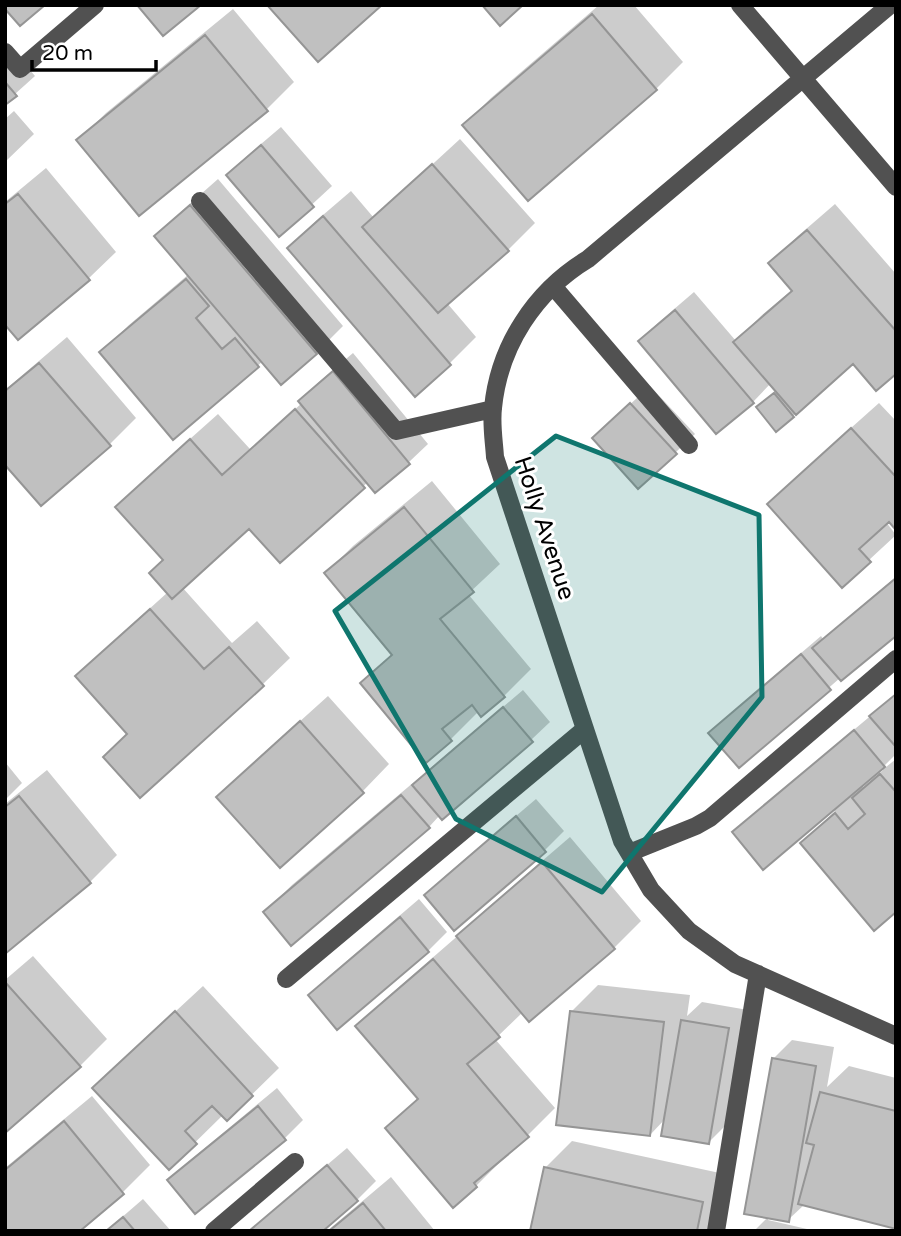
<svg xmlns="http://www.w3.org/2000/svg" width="901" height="1236" font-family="'Varela Round',sans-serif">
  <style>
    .shadow { fill: #0003; fill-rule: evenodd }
    .building { fill: #c0c0c0; stroke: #959595; stroke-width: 2 }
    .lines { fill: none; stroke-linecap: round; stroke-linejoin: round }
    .minor { stroke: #515151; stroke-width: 18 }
    .marked { fill: #0f766e; fill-opacity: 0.2; stroke: #0f766e; stroke-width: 5; stroke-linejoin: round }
    .labels { text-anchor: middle; stroke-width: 6; stroke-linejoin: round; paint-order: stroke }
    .street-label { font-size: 24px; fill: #000; stroke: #fff }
  </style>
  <rect width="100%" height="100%" fill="#fff"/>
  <!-- shadow -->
  <path class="shadow" d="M599,5H634L683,62L656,89L528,199L464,125L491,98Z
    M233,9L294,82L267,109L139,214L79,140L106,113Z
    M5,41L35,76L5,103Z
    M14,111L34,134L5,162V119Z
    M281,127L332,186L279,235L228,175L247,156Z
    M460,139L535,223L508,250L447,303L476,337L449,364L289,248L316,221L351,191L374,218Z
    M46,168L116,252L89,278L18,337L5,322V202Z
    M218,179L343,326L316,353L263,361L173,438L102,352L129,325L189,274L157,236L184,209Z
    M835,204L896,274V372L853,362L793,416L768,398L778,391L771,383L753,402L640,341L659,322L694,292L736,341L762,315L793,289L771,263L798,236Z
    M67,337L136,418L109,445L5,463V390Z
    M353,353L428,444L409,462L375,491L368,482L280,561L250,527L182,587L232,643L257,621L290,658L263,684L140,795L129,733L78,676L105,649L168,592L165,559L117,507L144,480L218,414L250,449L302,403L300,401L319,382Z
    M650,386L695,434L639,487L613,420Z
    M879,403L896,421V527L889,519L886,522L896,535L842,585L769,504L796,477Z
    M432,481L500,564L468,594L531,669L504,696L479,711L450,740L362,683L393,653L326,573L353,546Z
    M896,577V633L840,678L739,766L711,733L730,714L821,636L823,639Z
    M523,690L550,722L531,740L440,815L429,827L265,912L292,885Z
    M896,693V754L885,765L886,767L896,759V910L802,843L835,811L833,809L734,832L753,814L874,713ZM881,768L883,770L864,789L861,785Z
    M328,696L389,764L363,791L219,797L246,770Z
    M5,762L22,783L5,800Z
    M47,770L117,855L90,882L5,951V804Z
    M536,799L564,831L545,850L454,928L426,895L445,876Z
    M570,837L641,921L614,948L523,1012L495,1039L555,1108L528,1135L502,1157L503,1159L476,1186L453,1205L387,1128L419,1097L358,1026L385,999L461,933L486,909Z
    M419,899L447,932L428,951L337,1027L310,995L329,976Z
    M33,956L107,1039L80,1066L5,1131V980Z
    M598,985L690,995L687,1016L702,1002L748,1010L728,1123L709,1142L666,1118L650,1135L571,1012Z
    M203,986L279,1068L227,1119L223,1115L169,1168L122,1061Z
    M792,1040L834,1047L827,1087L849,1066L896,1078V1227L805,1204L788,1220L769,1217L768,1220L807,1229V1231H754L768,1217L773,1059Z
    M277,1088L303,1120L284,1139L169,1181L188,1162Z
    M92,1096L150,1165L123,1192L77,1231L5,1225V1168Z
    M572,1141L729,1175L717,1231H531L545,1168Z
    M347,1148L376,1181L357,1200L249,1231Z
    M391,1177L435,1231H327Z
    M143,1199L171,1231H106Z"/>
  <!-- building -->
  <path class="building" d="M5,5H45L20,26L5,9Z
    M137,5H201L163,36Z
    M267,5H382L318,62Z
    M482,5H523L500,26Z
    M592,14L657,90L528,201L462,125Z
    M205,35L268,111L139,216L76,140Z
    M5,82L17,96L5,105Z
    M261,145L314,207L279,237L226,175Z
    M432,164L509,251L438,313L362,227Z
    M18,194L90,280L18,340L5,325V204Z
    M190,205L317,354L281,385L154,236Z
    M323,216L451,365L415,397L287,248Z
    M807,230L896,331V374L876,391L853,364L796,415L733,342L792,291L768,263Z
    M186,279L209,306L196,318L222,349L235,338L259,367L173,440L99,352Z
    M675,310L754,403L716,434L638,341Z
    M39,363L111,446L41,506L5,465V391Z
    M333,371L410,464L375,493L298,401Z
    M774,393L794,417L776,432L756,407Z
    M630,403L677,454L638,489L592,438Z
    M295,409L365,488L280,563L249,529L172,599L149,573L163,560L115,507L190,439L222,475Z
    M851,428L896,477V530L889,522L859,549L871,562L842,588L767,504Z
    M404,507L474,592L440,619L505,697L481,717L472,705L442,729L452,741L426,763L360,683L392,655L324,573Z
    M896,578V636L841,681L812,648Z
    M150,609L204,669L229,647L264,686L140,798L103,757L127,734L75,676Z
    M801,654L831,690L739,768L708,733Z
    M896,694V747L869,716Z
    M503,707L533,742L442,820L412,785Z
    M300,721L364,793L280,868L216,797Z
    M854,730L885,767L763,870L732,832Z
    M880,774L896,792V912L874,931L800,843L835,813L848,829L865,814L852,798Z
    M401,795L430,828L291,946L263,912Z
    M19,796L91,883L5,954V807Z
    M516,816L546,852L454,931L424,895Z
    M542,862L615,949L529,1022L456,936Z
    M400,917L429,952L337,1030L308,995Z
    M433,959L500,1037L467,1064L529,1137L474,1183L477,1187L453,1208L385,1128L418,1099L355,1026Z
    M5,982L81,1067L5,1133Z
    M175,1011L253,1096L227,1121L212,1106L185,1131L197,1144L169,1170L92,1088Z
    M570,1011L664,1022L650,1136L556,1125Z
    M681,1020L729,1028L709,1144L661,1136Z
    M772,1058L816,1066L789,1222L744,1214Z
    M820,1092L896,1111V1229L798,1204L814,1145L806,1143Z
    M258,1106L286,1140L195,1214L167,1180Z
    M64,1121L124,1194L80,1231H7L5,1228V1170Z
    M327,1165L358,1201L323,1231H249Z
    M544,1167L703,1202L697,1231H530Z
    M363,1203L386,1231H329Z
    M123,1217L135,1231H106Z"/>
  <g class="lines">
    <!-- minor -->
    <path class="minor" d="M740,5L896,187
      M890,5L588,259C535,291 499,346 493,408C491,424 494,441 495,457L622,841L651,890L689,931L735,964L896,1036
      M5,52L20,69L95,5
      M200,201L396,431L493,409
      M553,286L689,445
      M629,853L696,826L710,818L896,659
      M286,979L585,729
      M214,1231L295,1162
      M716,1231L758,974"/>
  </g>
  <!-- marked area -->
  <path class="marked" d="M556,436L759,515L762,697L602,892L456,819L335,611Z"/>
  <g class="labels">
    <!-- street labels -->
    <g class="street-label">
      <text transform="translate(545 528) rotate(72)" y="8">Holly Avenue</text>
    </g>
  </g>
  <!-- border -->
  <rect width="901" height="1236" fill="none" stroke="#000000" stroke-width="14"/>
  <!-- scale -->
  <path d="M32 60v10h124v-10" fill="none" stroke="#000000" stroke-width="3.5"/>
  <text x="42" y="60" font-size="21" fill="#000000" stroke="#ffffff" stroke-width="5" paint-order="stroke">20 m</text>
</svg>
